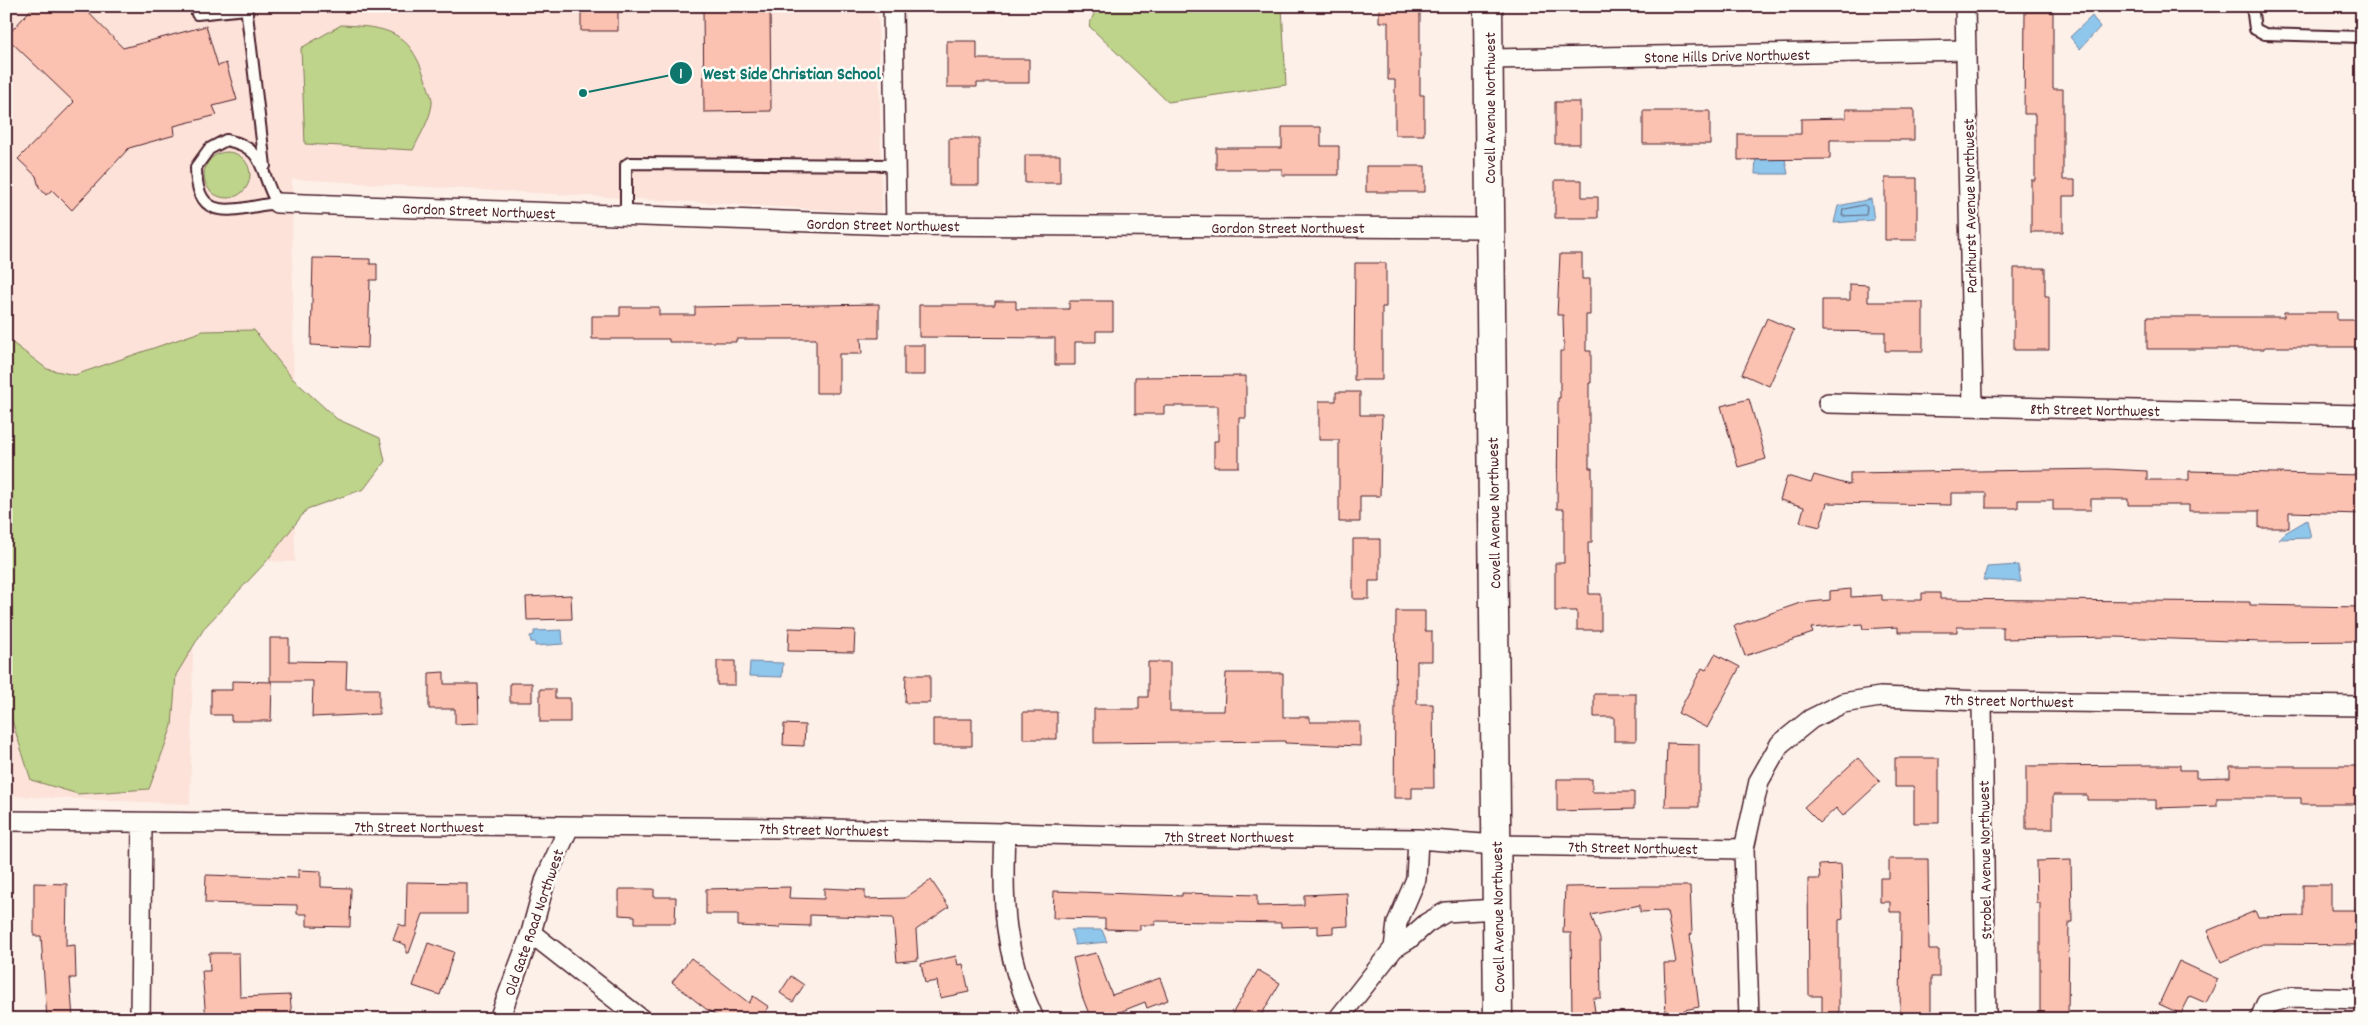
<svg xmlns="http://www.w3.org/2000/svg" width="2368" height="1025" font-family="Dekko,sans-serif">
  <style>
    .built { fill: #fce2d8 }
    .green { fill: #bdd48a; stroke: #847a5a }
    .water { fill: #8ec6ec; stroke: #73839f }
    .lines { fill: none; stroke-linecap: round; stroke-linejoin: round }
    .shore { stroke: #656278; stroke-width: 1 }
    .building { fill: #fbc1b1; stroke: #4a1f2b }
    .lane-casing { stroke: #4a1f2b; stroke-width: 14 }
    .street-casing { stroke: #4a1f2b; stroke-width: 22 }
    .secondary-casing { stroke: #4a1f2b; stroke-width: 31 }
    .lane { stroke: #fdfcf7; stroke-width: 10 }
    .street { stroke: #fdfcf7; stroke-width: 19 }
    .secondary { stroke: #fdfcf7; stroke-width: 28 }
    .labels { text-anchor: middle; stroke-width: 5; stroke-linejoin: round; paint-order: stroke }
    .street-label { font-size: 16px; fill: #4a1f2b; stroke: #fdfcf7 }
    .leader { fill: none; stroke: #0f766e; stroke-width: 2 }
    .callout-dot { fill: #0f766e; stroke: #fdfcf7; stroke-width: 2 }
    .mark-label { font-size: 15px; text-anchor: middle; font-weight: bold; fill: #fff }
    .callout-label { font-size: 18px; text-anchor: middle; font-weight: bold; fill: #0f766e; stroke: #fdfcf7; stroke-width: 5; stroke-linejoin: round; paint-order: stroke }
  </style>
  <rect width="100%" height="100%" fill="#fdf0e9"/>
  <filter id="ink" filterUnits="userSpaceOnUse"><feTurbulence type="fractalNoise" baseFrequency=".02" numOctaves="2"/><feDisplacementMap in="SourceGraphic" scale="10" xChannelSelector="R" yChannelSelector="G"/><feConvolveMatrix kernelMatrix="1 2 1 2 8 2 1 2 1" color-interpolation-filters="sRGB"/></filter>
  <g filter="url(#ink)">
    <!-- built -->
    <path class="built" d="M6,6H878L882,213L292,179L295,562L195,559L190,804L10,796L6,508Z"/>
    <!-- green -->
    <path class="green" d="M1097,6H1282L1286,85L1168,102L1089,26Z
      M341,25C387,27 409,30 425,78C427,86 433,97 432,104C430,120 420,135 413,150L305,144L301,48Z
      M204 175a23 23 0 1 1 46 0a23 23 0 1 1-46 0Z
      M254,330L292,378L337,419L380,438L385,461L364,489L307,509L265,563L205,627L176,675L172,726L149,789L78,794L31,780L6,702V338L47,369L75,375L203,331Z"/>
    <!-- water -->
    <path class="water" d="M2092,16L2100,27L2080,49L2070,37Z
      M1784,154L1788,174H1755L1756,155Z
      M1871,199L1874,220L1834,223L1838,206Z
      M2307,520L2311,538L2279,539L2285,533Z
      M2018,565L2021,582L1983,580L1987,567Z
      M562,630L563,644L535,646V642H531L530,636L534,635V631Z
      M750,662L783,663L782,677L749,676Z
      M1071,930H1102L1107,942L1075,945Z"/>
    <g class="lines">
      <!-- shore -->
      <path class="shore" d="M1864,205L1867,207L1866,215L1842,216L1843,210Z"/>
    </g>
    <!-- building -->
    <path class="building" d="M34,6H82L123,48L206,26L218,66L226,63L237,100L213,106L217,115L174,126L175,135L129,148L72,210L52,190L46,195L39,187L36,176L18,159L74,102L6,37Z
      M581,6H618V31H581Z
      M703,6H770L771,111L704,112Z
      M1379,6H1420V95H1424V135H1395V80H1388V22H1379Z
      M2025,12H2053V89H2063V180H2075V196H2063V232H2031V180H2035V114H2024Z
      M947,41H977V59H1029V83H977V87H947Z
      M1555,102H1580V144H1555Z
      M1846,109H1914V140H1830V159L1738,160V134H1801V119L1846,118Z
      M1643,111H1710V144H1643Z
      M1282,127H1321V146H1339V175H1282V169H1216V148H1282Z
      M949,138H979V185H949Z
      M1025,155H1060V183H1025Z
      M1366,166H1425V192H1366Z
      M1885,178H1917V240H1885Z
      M1555,180H1582V197H1598V218H1555Z
      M1560,254H1582V279H1590V315H1586V351H1591V383H1589V468H1592V542H1588L1589,594H1601V630H1577V611H1555V563H1564V509H1557L1558,398H1560V351H1564L1563,315H1557Z
      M313,258L370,259V264H377V280H370L368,348L311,345Z
      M1355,263H1386V307H1382V380H1354Z
      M2014,268H2045V296H2049V350H2014Z
      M1850,284L1868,285V302H1923V351H1885V332L1822,331V300H1850Z
      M995,301H1016V309H1069V301H1113V331H1096V342H1075V365H1055V338L919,337V305H995Z
      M879,304V338H861L862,354H839V393H816V339H736V342H669V339H592V316H620V307H659V315H695V307Z
      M2284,312H2337V320H2362V347H2264V349H2147V317H2284Z
      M1767,318L1794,330L1769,386L1742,374Z
      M904,345H925V375H904Z
      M1246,376V418H1239V467H1214V441H1218V406H1164V414H1135V377Z
      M1336,392H1360V415H1382L1380,496H1360V522H1339V440H1319V401H1336Z
      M1749,399L1766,459L1738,467L1721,406Z
      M2107,469L2147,471V480H2189V471L2362,475V514L2289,512V528H2259V511H2189V505H2128V499H2091V510H2053V500H2018V508H1986V493H1951V505L1827,503L1820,527L1800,522L1804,507L1780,500L1787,476L1811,483L1814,475L1850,485V473Z
      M1353,539H1380V581H1369V599H1353Z
      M1851,589V597L1882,595V600H1922V593H1940V599L2250,602V605L2362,607V641L2262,642L2115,637L2003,639V627H1957V632H1898V627L1863,629L1862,624L1811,628L1813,633L1745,656L1734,626L1800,603L1830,600V591Z
      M571,595L572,619L527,620L526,597Z
      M1396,611H1425V631H1432V661H1417V704H1433L1434,788H1412V798H1394Z
      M789,628L855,630L854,652L788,651Z
      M270,638H289V661L347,662L346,689H379V714L312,717L313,681H270Z
      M1715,654L1740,667L1707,728L1678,713L1702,668L1706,670Z
      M717,661H735V685H717Z
      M1148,662H1170V711H1224L1226,673H1283V717H1310V722H1360V746L1285,743V741L1094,743V709H1139V697H1148Z
      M444,672V684H478L479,723L455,724V709H429V673Z
      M906,675H930V703H905Z
      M232,681L272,682L271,721H231V715H211V690H232Z
      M510,683H532V702H510Z
      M540,689H555V698H570V722H540Z
      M1594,694H1636V741H1614V717H1594Z
      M1023,712H1057V739H1023Z
      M933,719H972V746H933Z
      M784,724L805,725L804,746L783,745Z
      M1667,743L1699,744V807H1665Z
      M1858,758L1880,782L1843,816L1836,808L1820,823L1804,807Z
      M1895,758H1939V823H1914V787H1895Z
      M2155,765H2180V770H2196V778L2230,777V766H2362V804H2301V798H2217V806L2156,808V800H2087V795H2053V829H2026V766Z
      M1557,779H1592V792H1634V809L1557,811Z
      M1889,859H1928L1929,950H1939V977H1931V1019H1900L1901,912H1890V902H1880V878H1889Z
      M2071,860L2072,922H2069L2068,1019H2040V903H2037L2036,861Z
      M1841,864L1843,919L1839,920V1019H1822V996H1809L1808,879H1820L1819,865Z
      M298,870L321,871V887L351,888L350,927L307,926V914H297V905L205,903L206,875L298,878Z
      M931,880L949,907L916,930L918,960L897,962L893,918L810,915V926L780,925V928L738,926V914H706V889L790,887L789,898L824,899V888L865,890V899L905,898Z
      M407,882L467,883V914H423L409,953H406V945L393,940L399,924L406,927Z
      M34,883L67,884L66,946L75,945L76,978H70L73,1019H47L41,936H34Z
      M2303,885H2331V910H2362V945L2263,944L2221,962L2207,931L2255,911L2258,917L2303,916Z
      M1642,886H1690L1692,934L1690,935L1699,1007L1684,1010L1685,1019H1666L1664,963H1676L1667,911L1640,912V905L1591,915L1600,939L1601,998H1593L1596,1019H1572L1571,933H1563L1565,887Z
      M619,889H654V897H676L675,923H635V916L619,915Z
      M1054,891L1182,896V893L1257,895V906L1304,905V895L1347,893L1348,926L1333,927V933L1318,934V926L1281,927V923L1155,921V925H1140V930L1105,929V919L1053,918Z
      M428,943L454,952L440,995L413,986Z
      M209,953H239L240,997L290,995L292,1018L206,1019L202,971H210Z
      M1096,953L1112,995L1160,978L1168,1000L1147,1008L1145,1002L1102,1019H1091L1082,996L1073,958Z
      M956,956L958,965L963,964L969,992L940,998L937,981L925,983L921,964Z
      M691,958L749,1003L753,996L769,1007L764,1014L770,1019H723L706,1009L672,982Z
      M2179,961L2218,979L2206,1003L2190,996L2181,1014L2159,1004Z
      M1258,970L1280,983L1259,1019H1229Z
      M791,976L804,985L793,1002L780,993Z"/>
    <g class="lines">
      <!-- lane casing -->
      <g class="lane-casing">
        <path id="lane" d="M196,6L197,14L246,9
          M246,6L265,166
          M2252,6L2255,29L2265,34L2362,37
          M226,140C268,148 259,174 277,203C237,207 196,228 196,167L209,149Z
          M626,216V165L629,163L895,165"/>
      </g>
      <!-- street casing -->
      <g class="street-casing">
        <path id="street" d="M893,6L896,225
          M1965,6L1973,406
          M1489,59L1966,50
          M277,203L896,225L1490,228
          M1828,403L2362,415
          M1982,701L1986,1019
          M6,821L785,828L1130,836L1418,839L1496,845L1744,849
          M1005,832C1002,903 1003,952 1034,1019
          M531,933L641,1019
          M1394,948L1397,923L1416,879L1418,839
          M140,1019L142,824
          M499,1019L531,933L546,878L569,827
          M1338,1019L1394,948L1409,939L1427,923L1446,912L1497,909
          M1749,1019L1744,849L1759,781L1780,744L1811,719L1843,703L1880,697L1982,701L2362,706
          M2260,1019L2266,1004L2291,997L2362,999"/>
      </g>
      <!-- secondary casing -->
      <g class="secondary-casing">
        <path id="secondary" d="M1488,6L1498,1019"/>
      </g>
      <!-- lane -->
      <use href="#lane" class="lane"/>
      <!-- street -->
      <use href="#street" class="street"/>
      <!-- secondary -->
      <use href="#secondary" class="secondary"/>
    </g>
  </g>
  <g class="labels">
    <!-- street labels -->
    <g class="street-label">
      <text transform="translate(1727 55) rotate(-1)" y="6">Stone Hills Drive Northwest</text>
      <text transform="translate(1489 108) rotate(-90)" y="6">Covell Avenue Northwest</text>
      <text transform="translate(1969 206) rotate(-91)" y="6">Parkhurst Avenue Northwest</text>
      <text transform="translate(479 210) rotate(2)" y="6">Gordon Street Northwest</text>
      <text transform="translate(883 224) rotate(1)" y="6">Gordon Street Northwest</text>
      <text x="1288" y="233">Gordon Street Northwest</text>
      <text transform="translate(2095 409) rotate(1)" y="6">8th Street Northwest</text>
      <text transform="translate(1493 513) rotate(-91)" y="6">Covell Avenue Northwest</text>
      <text transform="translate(2009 700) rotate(1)" y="6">7th Street Northwest</text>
      <text x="419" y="832">7th Street Northwest</text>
      <text transform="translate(824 829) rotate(1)" y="6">7th Street Northwest</text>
      <text x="1229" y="842">7th Street Northwest</text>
      <text transform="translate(1633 847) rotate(1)" y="6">7th Street Northwest</text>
      <text transform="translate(1984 860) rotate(-91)" y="6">Strobel Avenue Northwest</text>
      <text transform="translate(1497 917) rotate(-91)" y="6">Covell Avenue Northwest</text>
      <text transform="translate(533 922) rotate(-71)" y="6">Old Gate Road Northwest</text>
    </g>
  </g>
  <!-- callouts -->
  <path class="leader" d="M583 93L681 73"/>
  <g class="callout-dot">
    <circle cx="583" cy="93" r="5"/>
    <circle cx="681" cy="73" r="12"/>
  </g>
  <g class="mark-label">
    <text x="681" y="78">1</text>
  </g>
  <g class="callout-label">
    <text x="792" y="79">West Side Christian School</text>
  </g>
  <!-- margin -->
  <rect width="2368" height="1025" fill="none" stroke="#fdfcf7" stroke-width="25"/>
  <rect x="12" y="12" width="2343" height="1000" fill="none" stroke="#4a1f2b" stroke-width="2" filter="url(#ink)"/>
</svg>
